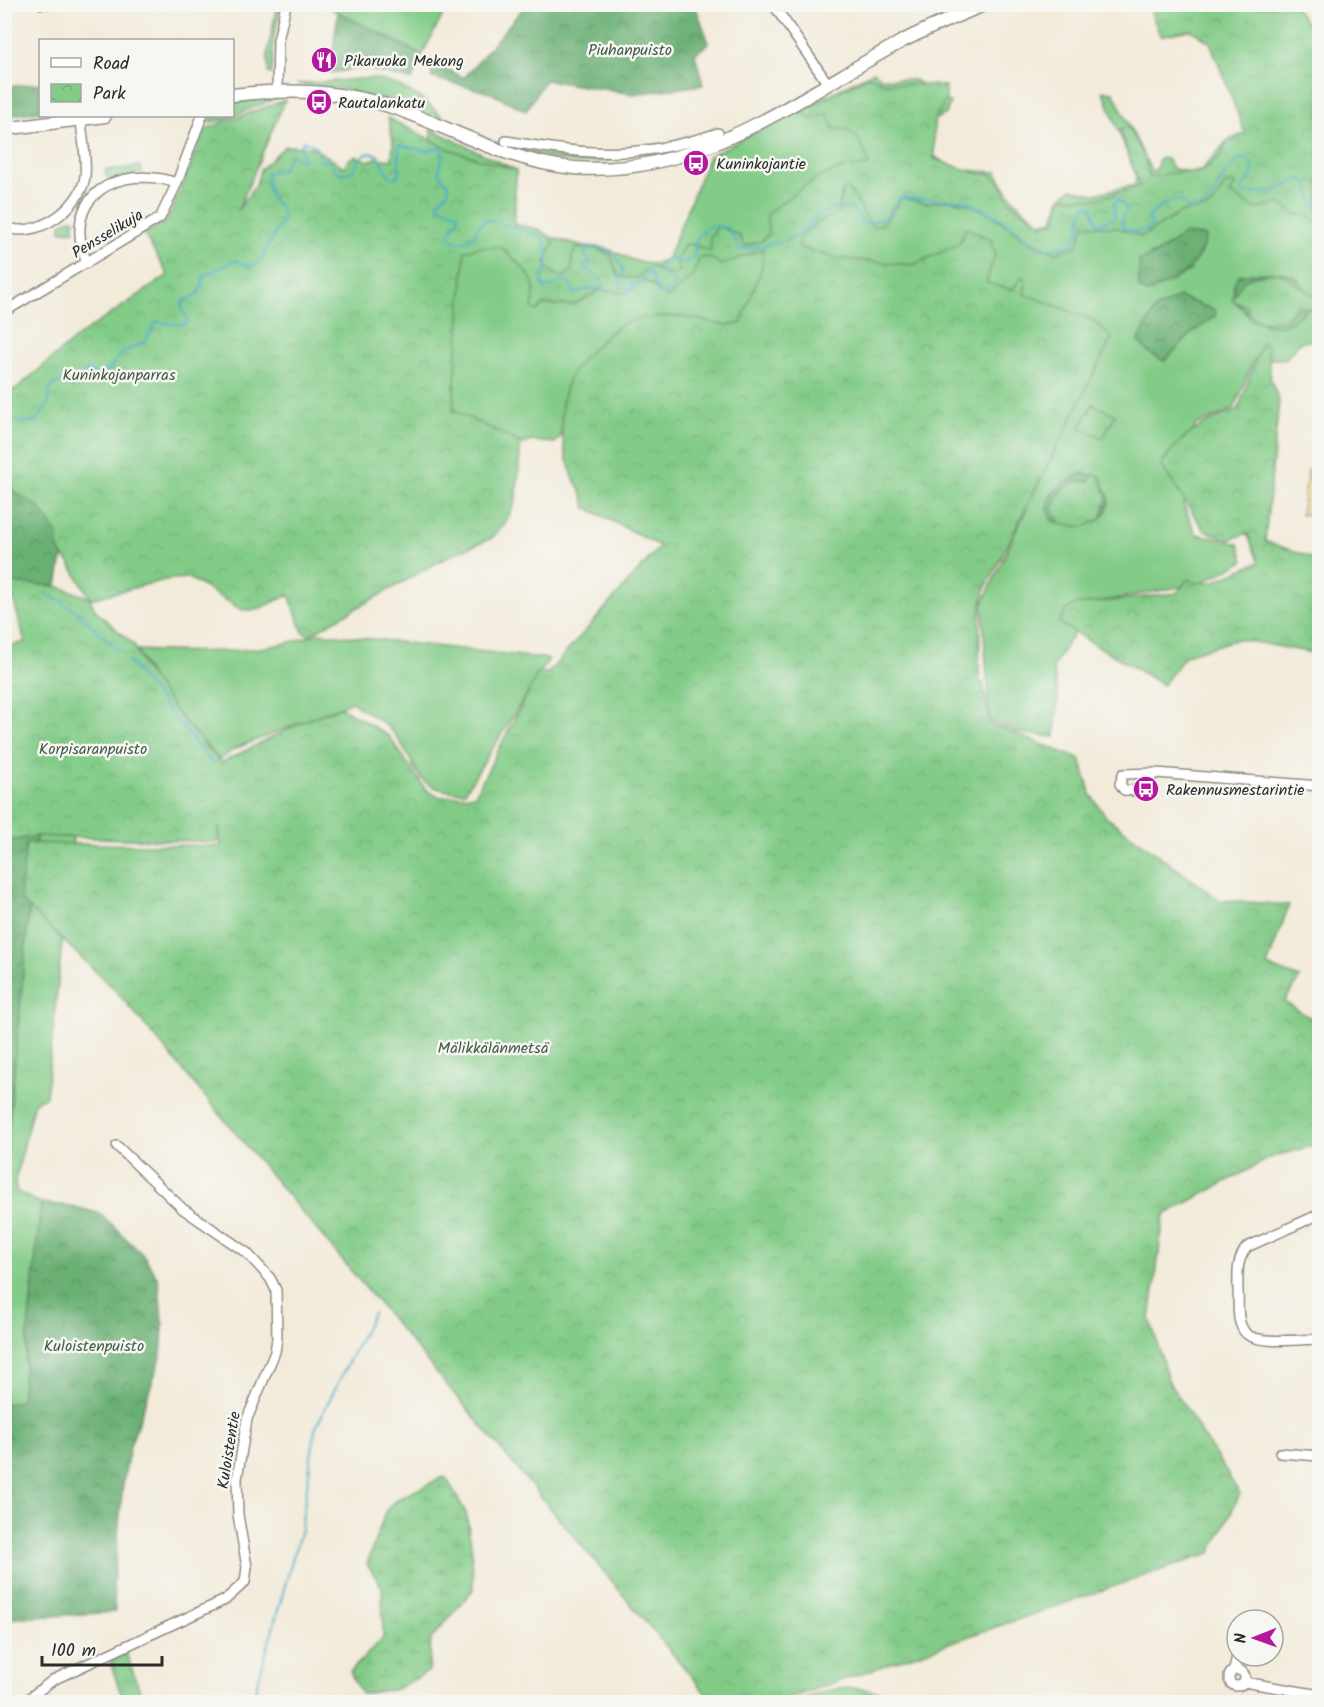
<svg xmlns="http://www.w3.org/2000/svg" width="1324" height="1707" font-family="Kalam,sans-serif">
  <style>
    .grass { fill: #83cc88; stroke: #577c5a; stroke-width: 1.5; fill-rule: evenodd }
    .forest { fill: url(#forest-crowns); stroke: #4a6e50; stroke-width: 1.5 }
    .wetland { fill: url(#wetland-marsh); stroke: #577c5a; stroke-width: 1.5 }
    .sand { fill: url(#sand-dots); stroke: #8c8264; stroke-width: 1.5 }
    .park { fill: url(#park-crowns); stroke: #577c5a; stroke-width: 1.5; fill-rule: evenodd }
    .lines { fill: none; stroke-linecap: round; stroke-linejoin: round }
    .stream { stroke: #48adc7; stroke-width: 2 }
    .street-casing { stroke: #8f8b82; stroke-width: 12 }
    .secondary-casing { stroke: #8f8b82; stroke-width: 15 }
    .street { stroke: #fff; stroke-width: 9 }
    .secondary { stroke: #fff; stroke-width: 12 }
    .labels { text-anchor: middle; stroke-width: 5; stroke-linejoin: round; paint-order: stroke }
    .park-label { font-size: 16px; fill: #455b47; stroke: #f6f6f2 }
    .poi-label { font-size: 16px; fill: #2b2b2b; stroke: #f6f6f2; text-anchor: start }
    .street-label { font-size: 16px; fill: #2b2b2b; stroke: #f6f6f2 }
  </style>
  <defs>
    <pattern id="forest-crowns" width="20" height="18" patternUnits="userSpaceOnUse" patternTransform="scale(1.5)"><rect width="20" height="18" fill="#6ab074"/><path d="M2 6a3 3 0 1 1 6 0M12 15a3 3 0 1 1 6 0" fill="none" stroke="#578f5f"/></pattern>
    <pattern id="wetland-marsh" width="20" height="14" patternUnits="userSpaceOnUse" patternTransform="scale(1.5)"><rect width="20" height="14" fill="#83cc88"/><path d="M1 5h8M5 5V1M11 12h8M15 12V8" fill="none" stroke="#71af76"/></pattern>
    <pattern id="sand-dots" width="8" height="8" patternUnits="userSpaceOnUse" patternTransform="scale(1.5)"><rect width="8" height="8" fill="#eeda9e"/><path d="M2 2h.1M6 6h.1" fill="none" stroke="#cb8" stroke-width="1.8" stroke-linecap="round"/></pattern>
    <pattern id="park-crowns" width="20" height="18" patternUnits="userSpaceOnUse" patternTransform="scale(1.5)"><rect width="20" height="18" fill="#83cc88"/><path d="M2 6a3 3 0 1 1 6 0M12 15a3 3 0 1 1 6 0" fill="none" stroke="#71af76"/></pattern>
  </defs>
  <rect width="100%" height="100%" fill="#f6f6f2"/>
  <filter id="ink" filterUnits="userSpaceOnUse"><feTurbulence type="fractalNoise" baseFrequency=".0167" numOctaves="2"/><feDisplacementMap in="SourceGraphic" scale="12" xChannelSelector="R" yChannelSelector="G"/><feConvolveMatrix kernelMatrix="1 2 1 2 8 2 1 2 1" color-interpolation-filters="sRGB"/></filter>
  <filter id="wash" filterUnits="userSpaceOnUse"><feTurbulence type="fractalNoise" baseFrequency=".008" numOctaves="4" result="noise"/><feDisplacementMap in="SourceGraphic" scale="24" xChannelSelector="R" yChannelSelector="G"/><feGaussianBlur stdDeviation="1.35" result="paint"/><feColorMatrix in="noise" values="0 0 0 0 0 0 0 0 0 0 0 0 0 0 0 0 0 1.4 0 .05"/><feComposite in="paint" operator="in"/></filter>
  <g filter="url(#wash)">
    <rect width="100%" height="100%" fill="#f3ebda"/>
    <!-- grass -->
    <path class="grass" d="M277,5L280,7L274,37L272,74L268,73V50Z
      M324,5H448L422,55Z
      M874,71L881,78L915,80L950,103L946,114L937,119L933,117L934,155C950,171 975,171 997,172C1007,196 1021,208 1041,223L1053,220L1060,198L1072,189L1094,194L1135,185L1136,176L1103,91L1113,92L1152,172L1157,168L1159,158L1167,159L1172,168L1189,172L1201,171L1227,141L1319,174V340L1299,342L1286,359H1254L1234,409L1195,425L1184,506L1196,534L1239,544L1244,561L1201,583L1092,603L1053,667L1058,697L1055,737L1019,733L990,721L982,605L1095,359L928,269L572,375L562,401L561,436L555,443L531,441L523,444L457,414L451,402L431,129L516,170L514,224C537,234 560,241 585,246C591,247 598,246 604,248C626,254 646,274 668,257L709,156ZM1169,244L1191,270L1146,293L1150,254L1158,253ZM1250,273L1295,276L1302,286L1273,325L1252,320ZM1207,309L1215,310V316L1190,335L1164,361L1138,341L1147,326Z
      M372,78C397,83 413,91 433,108C440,114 446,121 454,125C495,149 564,159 611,155V160L578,163L526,154L343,89L297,84Z
      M279,97L223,120L205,123L208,116H232L233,102Z
      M318,633L549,659L465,792C412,791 422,771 395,735C386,722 364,711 351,702L234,749L220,760C189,727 155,692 137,650C196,652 262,656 318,633Z
      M36,836L73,837L46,1097L34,1102L15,1182L17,1192L41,1203L21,1402L5,1404L4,1211L7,1144Z
      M854,1688L918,1698L972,1693L1021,1702H793L834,1689Z"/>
    <!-- forest -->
    <path class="forest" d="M526,5H695L709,43L695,54L703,85L633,94L545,80L526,111L491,93L432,78L429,59L464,78Z
      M338,12L422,55L412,80L362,68L330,73Z
      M40,83V111L5,116V87Z
      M1184,234L1206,236C1197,272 1178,279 1146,293L1139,288V261L1158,253Z
      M1279,272L1295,276L1315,300C1285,337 1264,332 1233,300L1234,283L1239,275Z
      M1179,297L1215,310V316L1190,335L1164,361L1148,352L1138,341L1155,309Z
      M105,438L61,563L57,586L9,583L5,565L4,481L75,445Z
      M1082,473C1097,476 1115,492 1107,510C1100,528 1066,527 1052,521C1038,495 1062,484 1082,473Z
      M36,836L7,1144L5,1211V841Z
      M41,1203L72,1206L101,1214L145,1257L158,1279L163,1326L161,1357L130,1446L123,1483L113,1586L115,1612L5,1619V1404L21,1401Z"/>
    <!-- wetland -->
    <path class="wetland" d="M443,1477L447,1479L466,1513L472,1550L473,1590L431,1639L429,1671L397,1689L361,1694L350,1672L383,1638L382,1587L367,1564L386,1510L398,1499Z"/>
    <!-- sand -->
    <path class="sand" d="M1319,462V513L1301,515L1308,470L1318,471Z"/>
    <!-- park -->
    <path class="park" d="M1154,5L1233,4L1245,7L1294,5L1310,28L1319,37V228L1311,216L1294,214L1280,203L1256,209L1230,194L1235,184L1231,182L1225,185L1214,202L1207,208L1182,212L1141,237L1116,227L1084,225L1077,246L1055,253L1023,237L992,215L972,205L950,200L927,203L901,198L883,224L873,227C861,217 859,196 846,189L842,192L838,212C824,219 801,229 798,247L835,258L913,265L959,244L966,228L992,240L991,246L996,251L986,283L1012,290L1022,277L1026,279L1024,294L1091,319L1112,338L985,589L980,613L979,682L983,683L990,724L1080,759L1091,795L1106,817L1220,900L1289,905L1267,966L1300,978L1284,1002L1319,1023V1144L1272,1157L1164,1215L1150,1319L1168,1380L1240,1494L1211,1553L778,1702H713L118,993L20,899L26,843L221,846L219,826L218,842L37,836L5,841V647L25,642L9,583L57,586L90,598L70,564L57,548L58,534L39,507L14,492L8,479L5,481V390L16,389L77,337L168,275L144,234L167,221L205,129L285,100L238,210L256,185L260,170L285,146L312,147L344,167L349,159L356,156L368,161L376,158L392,160L393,141L388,118L451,150L516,170L514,224C528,228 549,228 554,244L545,262L549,270L560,277L566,276L572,269V256L577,248L597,249L610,255L619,277L637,278L646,269L654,267L661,273L675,275L680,270L676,262L684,245L692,244L711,251L710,237L718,226L739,235L744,246L762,241L768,234L767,214C797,190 829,164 869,166C865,148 856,126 834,129L828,114L811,119L801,112L868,76L884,83L945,86L946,98L934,122V159L979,174H990L999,181L1010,202L1043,225L1055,221L1063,197L1097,199L1140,186L1120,130L1128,126L1145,158L1149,177L1180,172L1198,174L1220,157L1227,141L1245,133L1210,42L1191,30L1160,36L1150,9ZM481,247H501C522,268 541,276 532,308L537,311L543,305H575L599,290L627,293L644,281L651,284L667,298L692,277L700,257L711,258L721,265L763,249L762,267L741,323C728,328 709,322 696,319C674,315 638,315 619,326C610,331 602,340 595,347C576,364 565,379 562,406C560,430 564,455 573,477C577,487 586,496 585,507L660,546L548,673H538L475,795L440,797L426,790L389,736L341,707L304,721L221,763L181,718L144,668L134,645L95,610L90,599L169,579L189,578L242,610H256L289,595L303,632L309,635L451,555L492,538L504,525L516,501L521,443L453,410L465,251Z
      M141,166L142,173L110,179L106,176L105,170Z
      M72,218L76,221L73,224L75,230L61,231V224Z
      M1278,272L1311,294L1319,295V310L1296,306L1283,320L1258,321L1249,316L1247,306L1232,301C1243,274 1252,276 1278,272Z
      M1262,342L1267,347L1271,380L1279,401L1265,541L1319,560V654L1238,639L1186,655L1163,685L1059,623L1067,609L1074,605L1177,593L1188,579L1194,583L1213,582L1259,562L1247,533L1229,540L1204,530L1161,465C1180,435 1205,421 1238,410Z
      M1093,404L1115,415L1103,438L1080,428Z
      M1093,474L1101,477L1105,492L1108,494L1101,519L1083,527L1060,524L1053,508L1063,489L1078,481L1089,482Z
      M126,1653L144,1702H124L110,1662Z"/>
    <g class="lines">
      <!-- stream -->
      <path class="stream" d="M785,241C804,237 813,211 834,209C840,208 847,210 854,210L864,224L884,219L900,198L965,200L1012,225L1035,247L1047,250L1072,244L1079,232L1082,212L1086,205L1091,206L1098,225L1115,217L1114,203L1117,199L1126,208L1122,218L1123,227L1137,232L1148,229L1152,223L1148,219C1151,211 1174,196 1183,202C1186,204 1187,208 1189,210C1220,211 1218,162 1246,158L1252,165L1253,173L1241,189L1246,194L1275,191L1301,179L1308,184L1314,204L1320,207
        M4,421L35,422L48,405L50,389L55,383L62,382L74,388L87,370L97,375L108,370L123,352L145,342L156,322L184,325L188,320L182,310V302L200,293L204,276L235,260L250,267L260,262L283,218L281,207L270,197L266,173L282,170L291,154L301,160L303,159L300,148L303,141L316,146L319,160L330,162L334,170L343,174L353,171C359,159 363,149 378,155L390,177L396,178L399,173V145L426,151L441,147L443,155L439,173L449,186L448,192L438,202L439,206L458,214L459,219L451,230L450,237L455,242C483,242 469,230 486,219L541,236C548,248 551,266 541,277L544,288L554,286L564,280L572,286L574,294L590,288L603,289L599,277L584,267L585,264L591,263L585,255L587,247C608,248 616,252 624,271L620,278L621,286L628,289L633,287L631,284L640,282L650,272L658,292L665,295L676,284L663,274L660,264L668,257L680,263L694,258L697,238L710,226L729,228L740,250L779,242
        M46,593L76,611L121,652
        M128,661L213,764
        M252,1702L301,1529L315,1429L373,1313"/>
    </g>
  </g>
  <g filter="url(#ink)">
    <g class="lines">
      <!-- street casing -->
      <g class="street-casing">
        <path id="street" d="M42,4H60
          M773,4L828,84
          M277,91L278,41L286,4
          M506,141C588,155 638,160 718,133
          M4,226C34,242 82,207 85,176C87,158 82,137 81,119
          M87,263C59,196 119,163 177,183
          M4,312L160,218L176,185L202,116
          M1156,773L1134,791L1124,790L1120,784L1123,774L1156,773L1320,786
          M1320,1214L1247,1247C1236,1260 1238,1274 1238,1291C1239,1303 1236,1320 1244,1331C1253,1346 1303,1339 1320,1339
          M1280,1453L1320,1456
          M1229 1678a8 8 0 1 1 16 0a8 8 0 1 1-16 0Z
          M1234,1670L1237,1656
          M1244,1682L1320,1695
          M24,1702L53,1680L70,1672L225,1600L245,1582L247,1567L238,1515L237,1479L247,1419L275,1352L277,1338L276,1290L270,1278L247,1253L183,1209L117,1146"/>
      </g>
      <!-- secondary casing -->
      <g class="secondary-casing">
        <path id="secondary" d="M232,95C289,88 345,90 398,109C457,131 511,162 574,168C698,178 796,99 899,43C927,28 957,16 986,4
          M4,129L105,116"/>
      </g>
      <!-- street -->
      <use href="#street" class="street"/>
      <!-- secondary -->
      <use href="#secondary" class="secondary"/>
    </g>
  </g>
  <!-- icons -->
  <defs>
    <g id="restaurant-disc" transform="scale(1.35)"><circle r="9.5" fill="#b5179e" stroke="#f6f6f2"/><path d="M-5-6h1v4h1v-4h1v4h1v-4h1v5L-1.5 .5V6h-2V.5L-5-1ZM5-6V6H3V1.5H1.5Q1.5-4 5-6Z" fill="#fff"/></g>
    <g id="bus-disc" transform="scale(1.35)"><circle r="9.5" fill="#b5179e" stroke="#f6f6f2"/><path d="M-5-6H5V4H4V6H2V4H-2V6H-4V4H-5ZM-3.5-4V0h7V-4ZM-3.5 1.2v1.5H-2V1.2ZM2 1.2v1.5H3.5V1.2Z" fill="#fff"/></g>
  </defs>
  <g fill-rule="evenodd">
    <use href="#restaurant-disc" x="324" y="60"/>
    <use href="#bus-disc" x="319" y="102"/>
    <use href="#bus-disc" x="696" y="163"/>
    <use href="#bus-disc" x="1146" y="789"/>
  </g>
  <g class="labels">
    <!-- park labels -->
    <g class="park-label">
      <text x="630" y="55">Piuhanpuisto</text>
      <text x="119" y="380">Kuninkojanparras</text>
      <text x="93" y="754">Korpisaranpuisto</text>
      <text x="493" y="1053">Mälikkälänmetsä</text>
      <text x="94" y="1351">Kuloistenpuisto</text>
    </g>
    <!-- poi labels -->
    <g class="poi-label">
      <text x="344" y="66">Pikaruoka Mekong</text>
      <text x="338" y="108">Rautalankatu</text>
      <text x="716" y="169">Kuninkojantie</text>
      <text x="1166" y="795">Rakennusmestarintie</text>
    </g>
    <!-- street labels -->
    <g class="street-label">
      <text transform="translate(107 233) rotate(-31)" y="6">Pensselikuja</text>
      <text transform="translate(228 1450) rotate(-81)" y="6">Kuloistentie</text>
    </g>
  </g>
  <!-- margin -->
  <rect width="1324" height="1707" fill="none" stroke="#f6f6f2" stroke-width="24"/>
  <!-- legend -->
  <rect x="39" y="39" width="195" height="78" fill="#f6f6f2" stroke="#a5a5a2" stroke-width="1.5"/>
  <rect x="51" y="58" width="30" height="9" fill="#ffffff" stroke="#a5a5a2" stroke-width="1.5"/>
  <text x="93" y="69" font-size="18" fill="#2b2b2b">Road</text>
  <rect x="51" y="84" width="30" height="18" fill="url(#park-crowns)" stroke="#a5a5a2" stroke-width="1.5"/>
  <text x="93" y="99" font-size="18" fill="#2b2b2b">Park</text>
  <!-- north arrow -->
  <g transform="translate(1255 1638) rotate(269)"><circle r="28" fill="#f6f6f2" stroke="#a5a5a2" stroke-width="1.5"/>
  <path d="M0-4.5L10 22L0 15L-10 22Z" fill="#b5179e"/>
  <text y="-9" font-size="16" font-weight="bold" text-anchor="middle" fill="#2b2b2b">N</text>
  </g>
  <!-- scale -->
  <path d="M42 1656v9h120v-9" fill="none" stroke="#2b2b2b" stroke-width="3"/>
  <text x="51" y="1656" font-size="18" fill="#2b2b2b" stroke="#f6f6f2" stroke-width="4.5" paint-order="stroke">100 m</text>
</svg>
